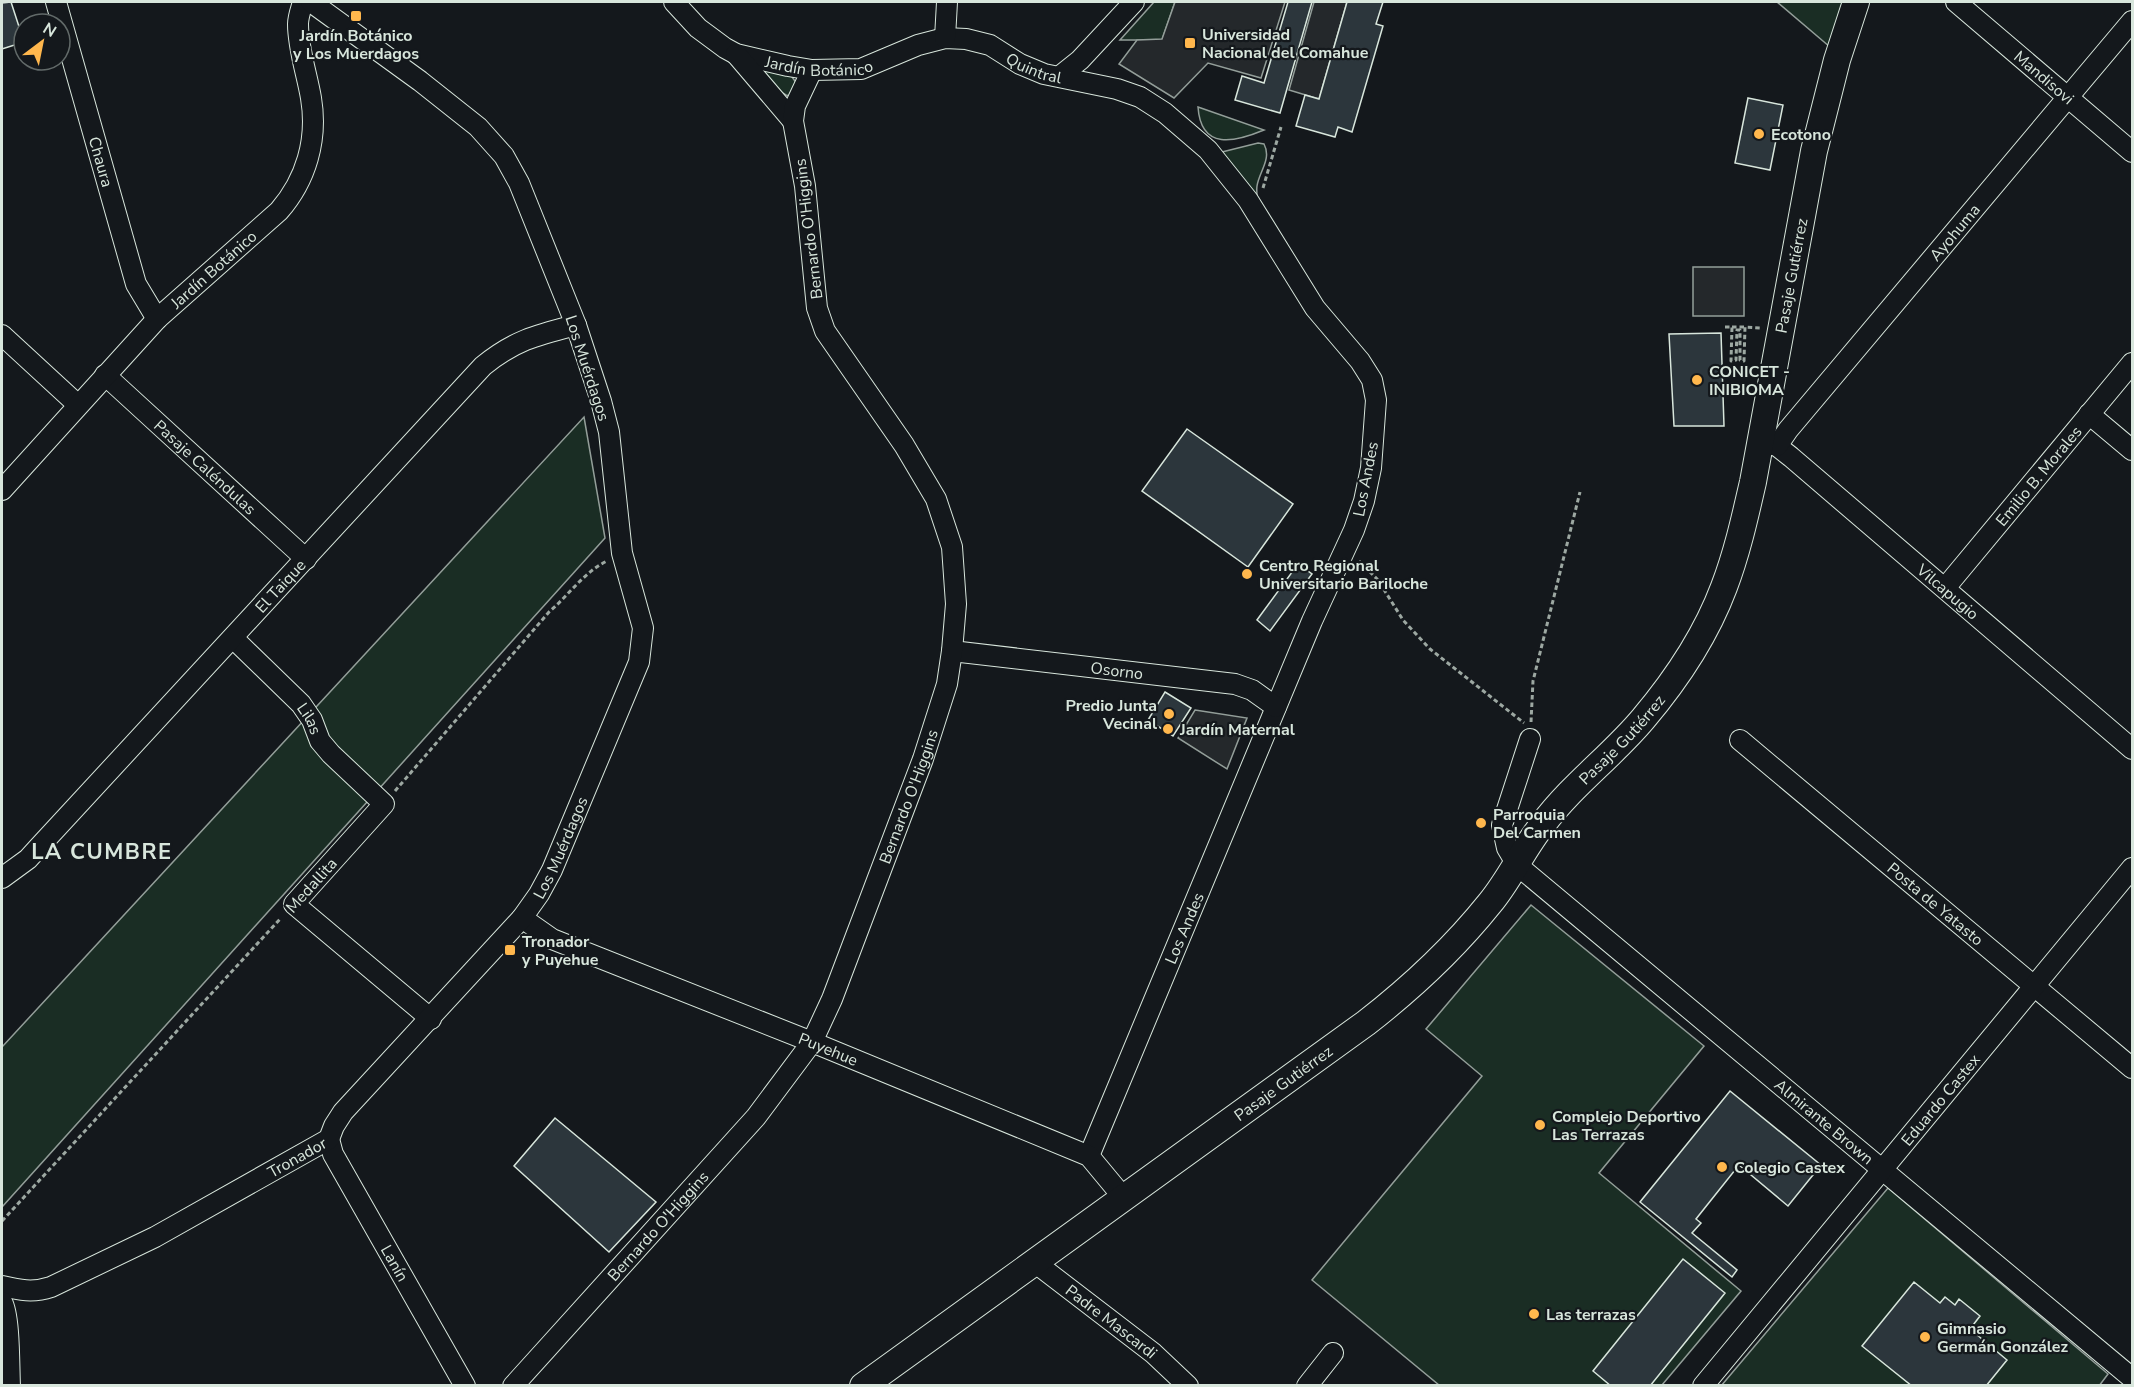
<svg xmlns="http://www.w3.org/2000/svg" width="2134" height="1387" font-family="'Nunito Sans',sans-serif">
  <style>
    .green { fill: #1a2d24; stroke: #939e99; stroke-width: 1.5 }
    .parking { fill: #24282b; stroke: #939e99; stroke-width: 1.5 }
    .building { fill: #2c363c; stroke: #d8e6dc; stroke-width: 1.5 }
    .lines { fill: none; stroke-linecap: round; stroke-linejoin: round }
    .minor-casing { stroke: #d8e6dc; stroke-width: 22 }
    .major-casing { stroke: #d8e6dc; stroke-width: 28 }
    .path { stroke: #9da8a2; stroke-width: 3; stroke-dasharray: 4.5 3; stroke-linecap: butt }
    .minor { stroke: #14181c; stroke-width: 20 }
    .major { stroke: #14181c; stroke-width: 26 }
    .poi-dot { fill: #ffb74d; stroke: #14181c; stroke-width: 2 }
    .labels { text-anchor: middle; stroke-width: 4.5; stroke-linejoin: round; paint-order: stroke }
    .poi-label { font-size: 16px; font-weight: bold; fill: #d8e6dc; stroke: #14181c; text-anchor: start }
    .street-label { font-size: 16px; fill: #d8e6dc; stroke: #14181c }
    .district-label { font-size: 22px; font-weight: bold; letter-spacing: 1.5px; fill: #d8e6dc; stroke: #14181c }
  </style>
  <rect width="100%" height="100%" fill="#14181c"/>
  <!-- green -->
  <path class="green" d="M1154,2H1175L1162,40H1120Z
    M1777,2H1843L1830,47Z
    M760,68L790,74L797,84L793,97L786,95L761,80Z
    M1198,107L1264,130C1235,142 1201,151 1198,107Z
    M1258,143L1264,144C1272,159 1259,172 1257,186C1256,193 1258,200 1258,206L1222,152Z
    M584,417L605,538L2,1207V1047Z
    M1531,905L1704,1046L1599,1173L1741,1291L1662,1385H1439L1312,1280L1482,1076L1426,1029Z
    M1888,1188L2108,1374L2099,1386H1721Z"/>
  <!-- parking -->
  <path class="parking" d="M1175,2H1285L1261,78L1208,63L1174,98L1119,64L1137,40L1162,39Z
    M1314,2H1347L1319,99L1289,90Z
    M1693,267H1744V316H1693Z
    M1195,710L1247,718L1227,769L1178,738Z"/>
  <!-- building -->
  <path class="building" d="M11,2L24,42L2,49V3Z
    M1288,2H1312L1280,113L1235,100L1242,76L1264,83Z
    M1347,2H1383L1376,24L1383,26L1352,132L1338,127L1335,137L1296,126L1305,95L1319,99Z
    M1748,98L1783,105L1770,170L1735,163Z
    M1721,333L1724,426H1674L1669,334Z
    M1187,429L1293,504L1248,567L1142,491Z
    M1298,564L1312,574L1270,631L1257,620Z
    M1165,692L1191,708L1173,736L1148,720Z
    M1730,1091L1821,1165L1788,1206L1739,1165L1696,1219L1701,1223L1692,1233L1737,1270L1732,1277L1640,1202Z
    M555,1118L656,1202L609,1252L514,1166Z
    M1683,1259L1725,1293L1650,1386H1611L1593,1371Z
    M1914,1282L1940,1303L1945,1297L1955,1305L1959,1299L1980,1316L1970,1329L2007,1360L1986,1386H1912L1862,1346Z"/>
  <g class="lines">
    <!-- minor casing -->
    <g class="minor-casing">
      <g id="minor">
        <path id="s1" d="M56,2L136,284L157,319"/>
        <path id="s2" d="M674,2L698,28L725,48L736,54L788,66L812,70L861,69L918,45L945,38L966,39L990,45L1020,64L1044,74L1117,89L1140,97L1165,113L1208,150L1248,200L1315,308L1360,361L1372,380L1376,400L1371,468L1364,501L1354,530L1312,621L1089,1156"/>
        <path id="s3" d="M1956,2L2132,152"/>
        <path d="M945,38L947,2"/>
        <path d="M736,54L793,121"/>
        <path d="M1060,76L1080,60L1134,2"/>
        <path d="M2,335L78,405"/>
        <path id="s4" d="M105,375L306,559"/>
        <path d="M2089,414L2132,450"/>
        <path id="s5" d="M1766,443L1777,446L1791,457L2132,749"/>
        <path id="s6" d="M1777,446L1788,430L2132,21"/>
        <path id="s7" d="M2,490L157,319L279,211C306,180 318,140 311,98C307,74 298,49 298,24C298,17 301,9 303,2"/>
        <path id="s8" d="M1945,588L2132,363"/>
        <path id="s9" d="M233,638L301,704L312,720L320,741L331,754L384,804L294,904L431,1019"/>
        <path id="s10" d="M952,651L1235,684L1252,690L1276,707"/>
        <path id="s11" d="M1530,739L1502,825L1507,848L1517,865L2132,1378"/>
        <path id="s12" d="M1740,740L2132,1068"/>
        <path id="s13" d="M2,878L28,859L38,848L483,366C515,340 537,335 576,325"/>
        <path id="s14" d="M522,918L552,939L812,1042L1089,1156L1123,1197"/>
        <path id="s15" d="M329,1139L333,1154L465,1386"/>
        <path id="s16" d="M1033,1261L1153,1353L1188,1386"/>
        <path id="s17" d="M2,1286C19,1290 33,1293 51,1287L155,1237L329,1139L334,1126L343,1112L522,918L539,894L552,870L639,662L643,628L622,553L609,432L601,401L576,325L519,183L504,156L478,127L420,81L311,2"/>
        <path d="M2,1302C10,1316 9,1367 10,1386"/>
        <path id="s18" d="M513,1386L756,1117L812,1042L832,999L923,759L947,684L952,651L956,604L952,547L936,499L904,445L825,331L817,308L805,186L793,121L795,106L812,70"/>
        <path d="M1307,1386L1333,1353"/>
        <path id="s19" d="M1703,1386L2132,868"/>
      </g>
    </g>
    <!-- major casing -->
    <g class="major-casing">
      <g id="major">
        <path id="s20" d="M863,1386L1366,1023C1411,988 1454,948 1490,903C1510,879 1523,849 1543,824C1572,785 1612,756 1643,719C1676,680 1706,635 1724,587C1737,553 1745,517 1753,482L1814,151L1837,60L1856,2"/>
      </g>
    </g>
    <!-- path -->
    <path class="path" d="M1263,188L1281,127
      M1725,327H1732L1731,361L1736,360L1737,330H1740V360L1744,361L1745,327L1761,328
      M1732,327H1745
      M1359,561L1378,580L1403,620L1430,649L1524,723
      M1531,722L1533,681L1580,492
      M395,791L549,612C569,595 584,572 607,561
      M2,1221L281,918"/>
    <!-- minor -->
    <use href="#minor" class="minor"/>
    <!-- major -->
    <use href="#major" class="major"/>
  </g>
  <!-- markers -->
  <g class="poi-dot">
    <rect x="350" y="10" width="12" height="12" rx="3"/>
    <rect x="1184" y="37" width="12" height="12" rx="3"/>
    <circle cx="1759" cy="134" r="6"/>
    <circle cx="1697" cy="380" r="6"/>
    <circle cx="1247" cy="574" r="6"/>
    <circle cx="1169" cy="714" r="6"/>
    <circle cx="1168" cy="729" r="6"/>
    <circle cx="1481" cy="823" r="6"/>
    <rect x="504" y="944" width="12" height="12" rx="3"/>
    <circle cx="1540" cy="1125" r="6"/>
    <circle cx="1722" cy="1167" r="6"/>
    <circle cx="1534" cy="1314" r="6"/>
    <circle cx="1925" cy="1337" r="6"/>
  </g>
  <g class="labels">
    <!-- poi labels -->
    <g class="poi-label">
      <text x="1202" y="40">Universidad<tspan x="1202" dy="18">Nacional del Comahue</tspan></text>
      <text x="356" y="41" text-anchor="middle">Jardín Botánico<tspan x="356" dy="18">y Los Muerdagos</tspan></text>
      <text x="1771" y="140">Ecotono</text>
      <text x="1709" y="377">CONICET -<tspan x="1709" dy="18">INIBIOMA</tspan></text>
      <text x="1259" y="571">Centro Regional<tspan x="1259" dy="18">Universitario Bariloche</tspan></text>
      <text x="1157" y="711" text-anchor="end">Predio Junta<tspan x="1157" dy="18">Vecinal</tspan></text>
      <text x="1180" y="735">Jardín Maternal</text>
      <text x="1493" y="820">Parroquia<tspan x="1493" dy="18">Del Carmen</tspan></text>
      <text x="522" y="947">Tronador<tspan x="522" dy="18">y Puyehue</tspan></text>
      <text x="1552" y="1122">Complejo Deportivo<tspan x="1552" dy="18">Las Terrazas</tspan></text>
      <text x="1734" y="1173">Colegio Castex</text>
      <text x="1546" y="1320">Las terrazas</text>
      <text x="1937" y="1334">Gimnasio<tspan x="1937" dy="18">Germán González</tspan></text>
    </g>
    <!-- street labels -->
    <g class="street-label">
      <text dy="6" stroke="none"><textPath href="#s2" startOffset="166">Jardín Botánico</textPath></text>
      <text dy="6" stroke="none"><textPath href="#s2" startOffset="394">Quintral</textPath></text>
      <text dy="6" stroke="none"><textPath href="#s3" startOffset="116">Mandisovi</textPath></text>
      <text dy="6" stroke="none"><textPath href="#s1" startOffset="166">Chaura</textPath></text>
      <text transform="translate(808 229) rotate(-97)" y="6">Bernardo O'Higgins</text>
      <text dy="6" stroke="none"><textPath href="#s6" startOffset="278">Ayohuma</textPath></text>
      <text dy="6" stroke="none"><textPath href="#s7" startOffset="306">Jardín Botánico</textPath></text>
      <text dy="6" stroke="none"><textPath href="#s20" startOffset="1508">Pasaje Gutiérrez</textPath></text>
      <text transform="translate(588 368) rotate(72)" y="6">Los Muérdagos</text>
      <text dy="6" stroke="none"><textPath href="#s4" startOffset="136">Pasaje Caléndulas</textPath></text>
      <text dy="6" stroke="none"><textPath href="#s8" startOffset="146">Emilio B. Morales</textPath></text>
      <text transform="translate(1365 479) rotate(-79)" y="6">Los Andes</text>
      <text dy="6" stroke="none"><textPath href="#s13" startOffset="404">El Taique</textPath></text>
      <text dy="6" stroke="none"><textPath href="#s5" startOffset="236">Vilcapugio</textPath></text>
      <text dy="6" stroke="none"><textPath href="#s10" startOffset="166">Osorno</textPath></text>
      <text dy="6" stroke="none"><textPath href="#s9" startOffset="112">Lilas</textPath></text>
      <text dy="6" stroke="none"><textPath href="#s20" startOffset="1004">Pasaje Gutiérrez</textPath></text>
      <text dy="6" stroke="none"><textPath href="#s18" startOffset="720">Bernardo O'Higgins</textPath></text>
      <text dy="6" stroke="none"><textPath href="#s17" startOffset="740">Los Muérdagos</textPath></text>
      <text transform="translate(311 885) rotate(-48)" y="6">Medallita</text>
      <text dy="6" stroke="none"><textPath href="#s12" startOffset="255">Posta de Yatasto</textPath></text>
      <text transform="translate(1184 928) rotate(-67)" y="6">Los Andes</text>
      <text dy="6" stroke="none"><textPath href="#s14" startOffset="334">Puyehue</textPath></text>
      <text dy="6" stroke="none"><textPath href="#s20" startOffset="518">Pasaje Gutiérrez</textPath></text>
      <text dy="6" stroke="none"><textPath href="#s19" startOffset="372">Eduardo Castex</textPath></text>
      <text dy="6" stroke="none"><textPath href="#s11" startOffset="534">Almirante Brown</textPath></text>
      <text dy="6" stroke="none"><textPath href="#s17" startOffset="328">Tronador</textPath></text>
      <text dy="6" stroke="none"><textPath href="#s18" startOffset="216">Bernardo O'Higgins</textPath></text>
      <text dy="6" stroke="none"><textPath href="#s15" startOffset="141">Lanín</textPath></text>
      <text dy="6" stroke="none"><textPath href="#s16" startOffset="99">Padre Mascardi</textPath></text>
    </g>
    <!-- district labels -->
    <g class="district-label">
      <text x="102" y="859">LA CUMBRE</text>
    </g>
  </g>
  <!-- border -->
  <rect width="2134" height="1387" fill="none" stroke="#d8e6dc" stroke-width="6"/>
  <!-- north arrow -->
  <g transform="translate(42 42) rotate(32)"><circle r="28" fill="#14181c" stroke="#626a69" stroke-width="1.5"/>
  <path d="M0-4.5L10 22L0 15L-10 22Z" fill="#ffb74d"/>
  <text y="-9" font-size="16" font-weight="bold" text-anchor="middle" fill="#d8e6dc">N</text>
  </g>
</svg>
